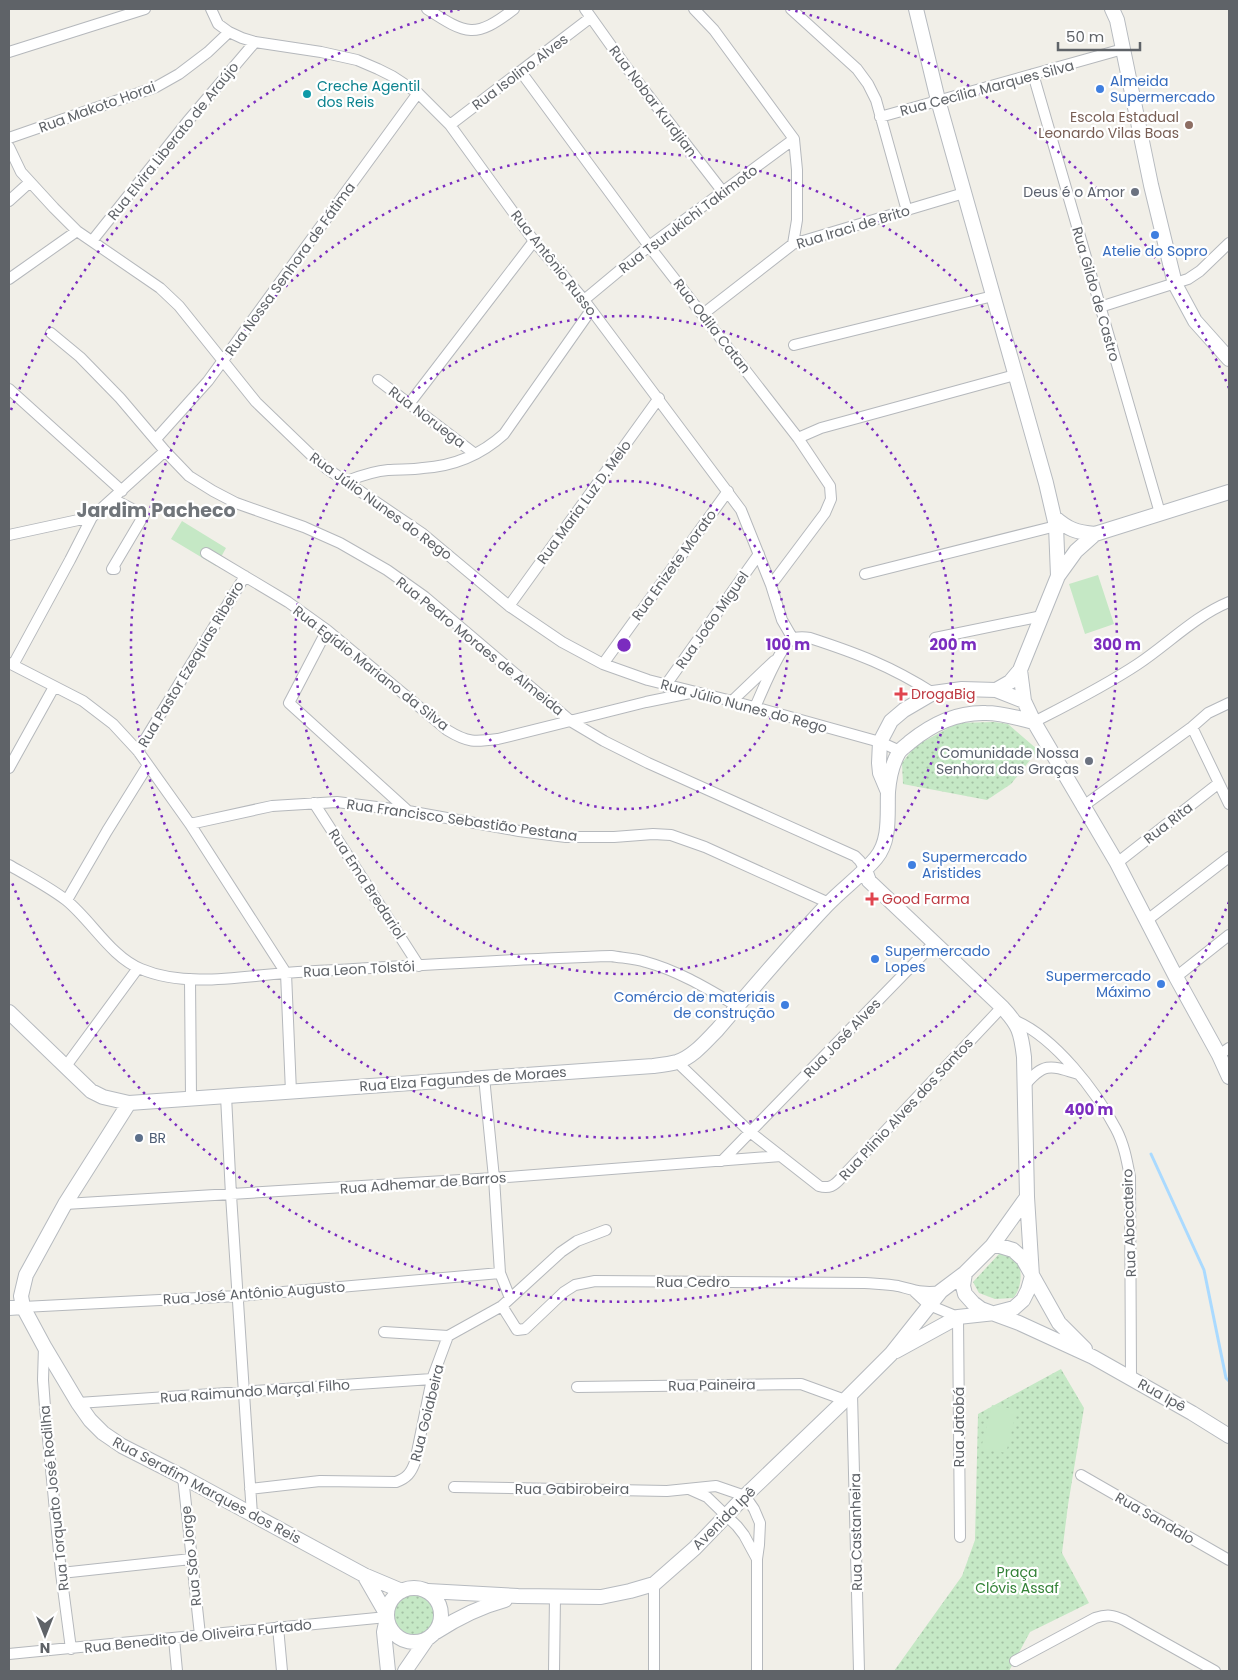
<svg xmlns="http://www.w3.org/2000/svg" width="1238" height="1680" font-family="Poppins,sans-serif">
  <style>
    .park { fill: url(#park-dots) }
    .garden { fill: #c5e8c5 }
    .lines { fill: none; stroke-linecap: round; stroke-linejoin: round }
    .stream { stroke: #aadaff; stroke-width: 3 }
    .street-casing { stroke: #b5b8bc; stroke-width: 12 }
    .secondary-casing { stroke: #b6babf; stroke-width: 16 }
    .street { stroke: #fff; stroke-width: 10 }
    .secondary { stroke: #fff; stroke-width: 14 }
    .ring { fill: none; stroke: #7b2cbf; stroke-width: 2.5; stroke-dasharray: 2.5 5 }
    .shop-dot { fill: #3f7fe0; stroke: #fff; stroke-width: 2 }
    .culture-dot { fill: #0f9aa8; stroke: #fff; stroke-width: 2 }
    .education-dot { fill: #8d6e63; stroke: #fff; stroke-width: 2 }
    .worship-dot { fill: #6b7280; stroke: #fff; stroke-width: 2 }
    .health-dot { fill: #e0444e; stroke: #fff; stroke-width: 2 }
    .service-dot { fill: #5c6f8a; stroke: #fff; stroke-width: 2 }
    .labels { text-anchor: middle; stroke-width: 4.5; stroke-linejoin: round; paint-order: stroke }
    .street-label { font-size: 14px; fill: #5f6368; stroke: #fff }
    .shop-label { font-size: 14px; fill: #366cbe; stroke: #fff; text-anchor: start }
    .culture-label { font-size: 14px; fill: #0d838f; stroke: #fff; text-anchor: start }
    .education-label { font-size: 14px; fill: #785e54; stroke: #fff; text-anchor: end }
    .worship-label { font-size: 14px; fill: #5b616d; stroke: #fff; text-anchor: end }
    .health-label { font-size: 14px; fill: #be3a42; stroke: #fff; text-anchor: start }
    .service-label { font-size: 14px; fill: #4e5e75; stroke: #fff; text-anchor: start }
    .park-label { font-size: 14px; fill: #348238; stroke: #fff }
    .district-label { font-size: 19px; font-weight: bold; fill: #70757a; stroke: #fff }
    .centre { fill: #7b2cbf; stroke: #fff; stroke-width: 2.5 }
    .ring-label { font-size: 15px; text-anchor: middle; font-weight: bold; fill: #7b2cbf; stroke: #fff; stroke-width: 4.5; stroke-linejoin: round; paint-order: stroke }
  </style>
  <defs>
    <pattern id="park-dots" width="8" height="8" patternUnits="userSpaceOnUse" patternTransform="scale(1.25)"><rect width="8" height="8" fill="#c5e8c5"/><path d="M2 2h.1M6 6h.1" fill="none" stroke="#a3c0a4" stroke-width="1.8" stroke-linecap="round"/></pattern>
  </defs>
  <rect width="100%" height="100%" fill="#f1efe8"/>
  <!-- park -->
  <path class="park" d="M994,722L1008,724L1038,750L1011,784L987,800L903,784L902,763L915,746L958,723Z
    M999,1254C1004,1254 1009,1254 1014,1258C1024,1267 1022,1289 1013,1298L995,1299L979,1293L973,1282Z
    M1061,1369L1084,1408L1068,1505L1062,1553L1089,1603L1030,1632L1009,1671H894L962,1576L975,1540L978,1414Z
    M394 1615a22 22 0 1 1 44 0a22 22 0 1 1-44 0Z"/>
  <!-- garden -->
  <path class="garden" d="M182,521L226,548L216,566L171,539Z
    M1098,575L1114,624L1085,634L1069,584Z
    M992,1405L1017,1410L1006,1453L981,1448Z"/>
  <g class="lines">
    <!-- stream -->
    <path class="stream" d="M1151,1154L1204,1270L1226,1378L1229,1381"/>
    <!-- street casing -->
    <g class="street-casing">
      <path id="street" d="M211,9L218,24L229,32L242,38L255,42L321,52L357,60L378,69L392,76L418,93L450,125L534,241L584,300L741,510L771,585L782,620L793,639
        M427,9C467,35 475,39 514,9
        M585,9L627,68L723,192
        M694,9L714,30L794,139L797,170V220L793,244
        M791,9L857,69L868,84L876,100L907,211
        M9,52L145,9
        M521,72L649,246L798,438L830,486L831,499L825,513L771,585
        M1033,74L1160,513
        M880,117L1123,49
        M450,125L590,18
        M9,138L156,87L179,74L208,52L229,32
        M9,147L21,172L54,208L77,231L160,288L179,306L256,402L310,454L326,468L423,534L509,606L562,642L603,664L648,680L732,701L880,742L900,751
        M9,201L30,182
        M92,241L187,122L255,42
        M9,279L77,231
        M584,300L649,246L794,139
        M1100,307L1188,279L1200,271L1229,243
        M703,314L793,244L964,193
        M51,333L80,357L120,398L165,451L189,476L213,491L236,503L304,527L340,543L387,570L425,597L572,722L604,741L648,763L855,856L860,861L865,870
        M794,345L993,296
        M378,380L475,454
        M9,389L122,491
        M409,404L534,241
        M798,438L821,428L1015,375
        M156,439L208,381L418,93
        M347,481C360,476 374,471 388,470C400,469 412,470 423,468C454,466 482,454 504,434L591,310
        M113,499L144,515L112,569H115
        M9,535L92,517L165,451
        M206,553L288,602L327,630L447,730C468,743 475,742 498,739L646,702L690,693
        M865,574L1056,526
        M509,606L659,398
        M327,630L289,703L408,811
        M935,638L1042,616
        M9,663L83,701L113,724L138,751L190,824L286,973L291,1092
        M603,664L728,491
        M13,665L70,560L92,517
        M665,686L759,554
        M732,701L774,661
        M755,707C762,693 780,644 794,638C799,637 805,637 810,638C856,653 891,666 933,693
        M1034,722C1069,704 1105,686 1138,664C1168,644 1195,616 1229,602
        M1192,727L1229,804
        M138,751L245,576
        M9,768L54,687
        M314,803L419,966
        M1082,807L1192,727L1208,713L1229,703
        M190,824L272,806L337,802L408,811L519,831L566,837H614L653,834L671,835L705,847L829,903
        M1117,863L1219,783
        M9,865C28,876 49,887 66,900C91,920 111,957 141,969C188,989 248,975 298,972C402,967 506,959 611,956C622,958 634,958 646,962C679,971 708,989 737,1006
        M67,900L107,831L148,765
        M1146,921L1229,857
        M1176,977L1229,935
        M190,979L191,1098
        M1016,1021C1055,1038 1096,1091 1116,1129C1124,1144 1127,1161 1130,1177L1131,1378
        M1219,1055L1229,1048
        M677,1062L750,1132L819,1186C829,1189 834,1186 841,1178L1002,1007
        M66,1066L138,968
        M484,1077L494,1178L500,1273L510,1298
        M1024,1086C1044,1062 1050,1065 1078,1074
        M226,1096L231,1195L252,1515
        M722,1161L934,943
        M65,1204L494,1178L781,1156
        M914,1291L929,1305L958,1317L960,1537
        M502,1306L517,1330L525,1329L564,1292L575,1285L595,1281L865,1283C876,1284 887,1284 898,1286C914,1290 924,1294 941,1291
        M23,1307L238,1296L500,1273
        M384,1332L448,1336
        M44,1346L43,1380L45,1407L61,1573L71,1649
        M577,1387L801,1384L845,1400
        M852,1394L859,1671
        M78,1403L432,1379
        M1081,1475L1229,1560
        M183,1477L200,1635
        M454,1487L667,1491L716,1486L745,1496L754,1509L760,1523L759,1545L757,1559V1671
        M250,1489L320,1481L396,1482C407,1478 411,1473 415,1462L432,1379L448,1336L502,1306L561,1252L577,1241L606,1230
        M689,1489L707,1497L737,1526L744,1535L757,1559
        M61,1573L191,1559
        M654,1584V1671
        M278,1627L282,1671
        M174,1639L177,1671
        M9,1654L387,1617
        M1015,1661L1095,1618C1107,1614 1113,1615 1124,1620L1215,1671
        M554,1671L555,1596"/>
    </g>
    <!-- secondary casing -->
    <g class="secondary-casing">
      <path id="secondary" d="M916,9L938,100L1046,483L1056,526L1058,576L1020,670L1010,682L996,690
        M1112,9L1117,20L1151,185L1175,284L1195,321L1229,359
        M1054,517C1069,530 1076,532 1095,534
        M1058,576L1076,551L1095,534L1229,492
        M1020,670L1024,701L1034,722L1117,863L1176,977L1219,1055L1229,1077
        M888,792L880,773L879,763L880,742L891,721L904,710L933,693L962,689L996,690L1024,701
        M865,870L869,881L1002,1007C1019,1025 1021,1032 1024,1057L1027,1197L1032,1276L1028,1290L1023,1300L1014,1308L995,1313L958,1317L896,1351
        M9,1012L91,1091L103,1097L129,1103L653,1066C661,1065 670,1064 677,1062C693,1057 706,1041 717,1030C753,988 789,945 827,905C843,888 862,875 876,858C891,840 887,813 888,792C889,779 892,764 899,752C902,748 907,745 910,742C932,724 957,712 986,713C1002,713 1018,718 1034,722
        M129,1103L65,1204L26,1275L21,1296L23,1307L44,1346L78,1403L90,1420L103,1433L122,1446L183,1477L364,1575L402,1591
        M992,1246H1000L1013,1250L1023,1259L1059,1323L1085,1349
        M965,1273L963,1286L965,1294L973,1303L981,1309L1019,1323L1093,1357L1192,1413L1229,1436
        M9,1308L23,1307
        M364,1575L387,1615
        M387 1615a27 27 0 1 1 54 0a27 27 0 1 1-54 0Z
        M428,1591L518,1596L601,1597L630,1591L654,1584L695,1548L745,1496L845,1400L891,1354L941,1291L965,1273L992,1246L1027,1197
        M387,1618L384,1632L388,1671
        M436,1632C459,1617 479,1607 505,1600
        M405,1671L427,1639"/>
    </g>
    <!-- street -->
    <use href="#street" class="street"/>
    <!-- secondary -->
    <use href="#secondary" class="secondary"/>
  </g>
  <!-- distance rings -->
  <g class="ring">
    <circle cx="624" cy="645" r="164"/>
    <circle cx="624" cy="645" r="329"/>
    <circle cx="624" cy="645" r="493"/>
    <path d="M1229 902A657 657 0 0 1 11 880M11 410A657 657 0 0 1 460 9M788 9A657 657 0 0 1 1229 388"/>
  </g>
  <!-- markers -->
  <g class="shop-dot">
    <circle cx="1100" cy="89" r="5"/>
    <circle cx="1155" cy="235" r="5"/>
    <circle cx="912" cy="865" r="5"/>
    <circle cx="875" cy="959" r="5"/>
    <circle cx="1161" cy="984" r="5"/>
    <circle cx="785" cy="1005" r="5"/>
  </g>
  <circle class="culture-dot" cx="307" cy="94" r="5"/>
  <circle class="education-dot" cx="1189" cy="125" r="5"/>
  <g class="worship-dot">
    <circle cx="1135" cy="192" r="5"/>
    <circle cx="1089" cy="761" r="5"/>
  </g>
  <g class="health-dot">
    <path d="M898.5 686.5h5v5h5v5h-5v5h-5v-5h-5v-5h5z"/>
    <path d="M869.5 891.5h5v5h5v5h-5v5h-5v-5h-5v-5h5z"/>
  </g>
  <circle class="service-dot" cx="139" cy="1138" r="5"/>
  <g class="labels">
    <!-- street labels -->
    <g class="street-label">
      <text transform="translate(520 72) rotate(-37)" y="5">Rua Isolino Alves</text>
      <text transform="translate(987 88) rotate(-15)" y="5">Rua Cecília Marques Silva</text>
      <text transform="translate(653 101) rotate(53)" y="5">Rua Nobar Kurdjian</text>
      <text transform="translate(97 107) rotate(-20)" y="5">Rua Makoto Horai</text>
      <text transform="translate(173 141) rotate(-51)" y="5">Rua Elvira Liberato de Araújo</text>
      <text transform="translate(688 219) rotate(-37)" y="5">Rua Tsurukichi Takimoto</text>
      <text transform="translate(853 227) rotate(-17)" y="5">Rua Iraci de Brito</text>
      <text transform="translate(554 263) rotate(52)" y="5">Rua Antônio Russo</text>
      <text transform="translate(290 269) rotate(-54)" y="5">Rua Nossa Senhora de Fátima</text>
      <text transform="translate(1096 294) rotate(74)" y="5">Rua Gildo de Castro</text>
      <text transform="translate(712 326) rotate(52)" y="5">Rua Odila Catan</text>
      <text transform="translate(427 417) rotate(37)" y="5">Rua Noruega</text>
      <text transform="translate(584 502) rotate(-54)" y="5">Rua Maria Luz D. Melo</text>
      <text transform="translate(381 506) rotate(36)" y="5">Rua Júlio Nunes do Rego</text>
      <text transform="translate(674 565) rotate(-54)" y="5">Rua Enizete Morato</text>
      <text transform="translate(712 620) rotate(-55)" y="5">Rua João Miguel</text>
      <text transform="translate(480 646) rotate(39)" y="5">Rua Pedro Moraes de Almeida</text>
      <text transform="translate(191 664) rotate(-59)" y="5">Rua Pastor Ezequias Ribeiro</text>
      <text transform="translate(371 668) rotate(38)" y="5">Rua Egídio Mariano da Silva</text>
      <text transform="translate(744 706) rotate(15)" y="5">Rua Júlio Nunes do Rego</text>
      <text transform="translate(462 820) rotate(8)" y="5">Rua Francisco Sebastião Pestana</text>
      <text transform="translate(1168 823) rotate(-38)" y="5">Rua Rita</text>
      <text transform="translate(367 884) rotate(57)" y="5">Rua Ema Bredariol</text>
      <text transform="translate(359 969) rotate(-3)" y="5">Rua Leon Tolstói</text>
      <text transform="translate(842 1038) rotate(-46)" y="5">Rua José Alves</text>
      <text transform="translate(463 1079) rotate(-4)" y="5">Rua Elza Fagundes de Moraes</text>
      <text transform="translate(906 1109) rotate(-47)" y="5">Rua Plinio Alves dos Santos</text>
      <text transform="translate(423 1183) rotate(-4)" y="5">Rua Adhemar de Barros</text>
      <text transform="translate(1129 1223) rotate(-92)" y="5">Rua Abacateiro</text>
      <text x="693" y="1287">Rua Cedro</text>
      <text transform="translate(254 1293) rotate(-4)" y="5">Rua José Antônio Augusto</text>
      <text transform="translate(712 1385) rotate(-1)" y="5">Rua Paineira</text>
      <text transform="translate(255 1391) rotate(-4)" y="5">Rua Raimundo Marçal Filho</text>
      <text transform="translate(1162 1395) rotate(29)" y="5">Rua Ipê</text>
      <text transform="translate(427 1413) rotate(-76)" y="5">Rua Goiabeira</text>
      <text transform="translate(959 1427) rotate(-90)" y="5">Rua Jatobá</text>
      <text x="572" y="1494">Rua Gabirobeira</text>
      <text transform="translate(207 1490) rotate(28)" y="5">Rua Serafim Marques dos Reis</text>
      <text transform="translate(54 1498) rotate(-96)" y="5">Rua Torquato José Rodilha</text>
      <text transform="translate(724 1518) rotate(-45)" y="5">Avenida Ipê</text>
      <text transform="translate(1155 1518) rotate(30)" y="5">Rua Sandalo</text>
      <text transform="translate(856 1532) rotate(-91)" y="5">Rua Castanheira</text>
      <text transform="translate(191 1556) rotate(-96)" y="5">Rua São Jorge</text>
      <text transform="translate(198 1636) rotate(-6)" y="5">Rua Benedito de Oliveira Furtado</text>
    </g>
    <!-- shop labels -->
    <g class="shop-label">
      <text x="1110" y="86">Almeida<tspan x="1110" dy="16">Supermercado</tspan></text>
      <text x="1155" y="256" text-anchor="middle">Atelie do Sopro</text>
      <text x="922" y="862">Supermercado<tspan x="922" dy="16">Aristides</tspan></text>
      <text x="885" y="956">Supermercado<tspan x="885" dy="16">Lopes</tspan></text>
      <text x="1151" y="981" text-anchor="end">Supermercado<tspan x="1151" dy="16">Máximo</tspan></text>
      <text x="775" y="1002" text-anchor="end">Comércio de materiais<tspan x="775" dy="16">de construção</tspan></text>
    </g>
    <!-- culture labels -->
    <g class="culture-label">
      <text x="317" y="91">Creche Agentil<tspan x="317" dy="16">dos Reis</tspan></text>
    </g>
    <!-- education labels -->
    <g class="education-label">
      <text x="1179" y="122">Escola Estadual<tspan x="1179" dy="16">Leonardo Vilas Boas</tspan></text>
    </g>
    <!-- worship labels -->
    <g class="worship-label">
      <text x="1125" y="197">Deus é o Amor</text>
      <text x="1079" y="758">Comunidade Nossa<tspan x="1079" dy="16">Senhora das Graças</tspan></text>
    </g>
    <!-- health labels -->
    <g class="health-label">
      <text x="911" y="699">DrogaBig</text>
      <text x="882" y="904">Good Farma</text>
    </g>
    <!-- service labels -->
    <g class="service-label">
      <text x="149" y="1143">BR</text>
    </g>
    <!-- park labels -->
    <g class="park-label">
      <text x="1017" y="1577">Praça<tspan x="1017" dy="16">Clóvis Assaf</tspan></text>
    </g>
    <!-- district labels -->
    <g class="district-label">
      <text x="156" y="517">Jardim Pacheco</text>
    </g>
  </g>
  <circle cx="624" cy="645" r="8" class="centre"/>
  <g class="ring-label">
    <text x="788" y="650">100 m</text>
    <text x="953" y="650">200 m</text>
    <text x="1117" y="650">300 m</text>
    <text x="1089" y="1115">400 m</text>
  </g>
  <!-- border -->
  <rect width="1238" height="1680" fill="none" stroke="#5f6368" stroke-width="20"/>
  <!-- north arrow -->
  <g transform="translate(45 1635) rotate(180)" stroke="#ffffff" stroke-width="4" paint-order="stroke">
  <path d="M0-4L9 19L0 12L-9 19Z" fill="#5f6368"/>
  <text y="-8" font-size="14" font-weight="bold" text-anchor="middle" fill="#5f6368">N</text>
  </g>
  <!-- scale -->
  <path d="M1058 42v8h82v-8" fill="none" stroke="#5f6368" stroke-width="2.5"/>
  <text x="1066" y="42" font-size="15" fill="#5f6368" stroke="#ffffff" stroke-width="4" paint-order="stroke">50 m</text>
</svg>
